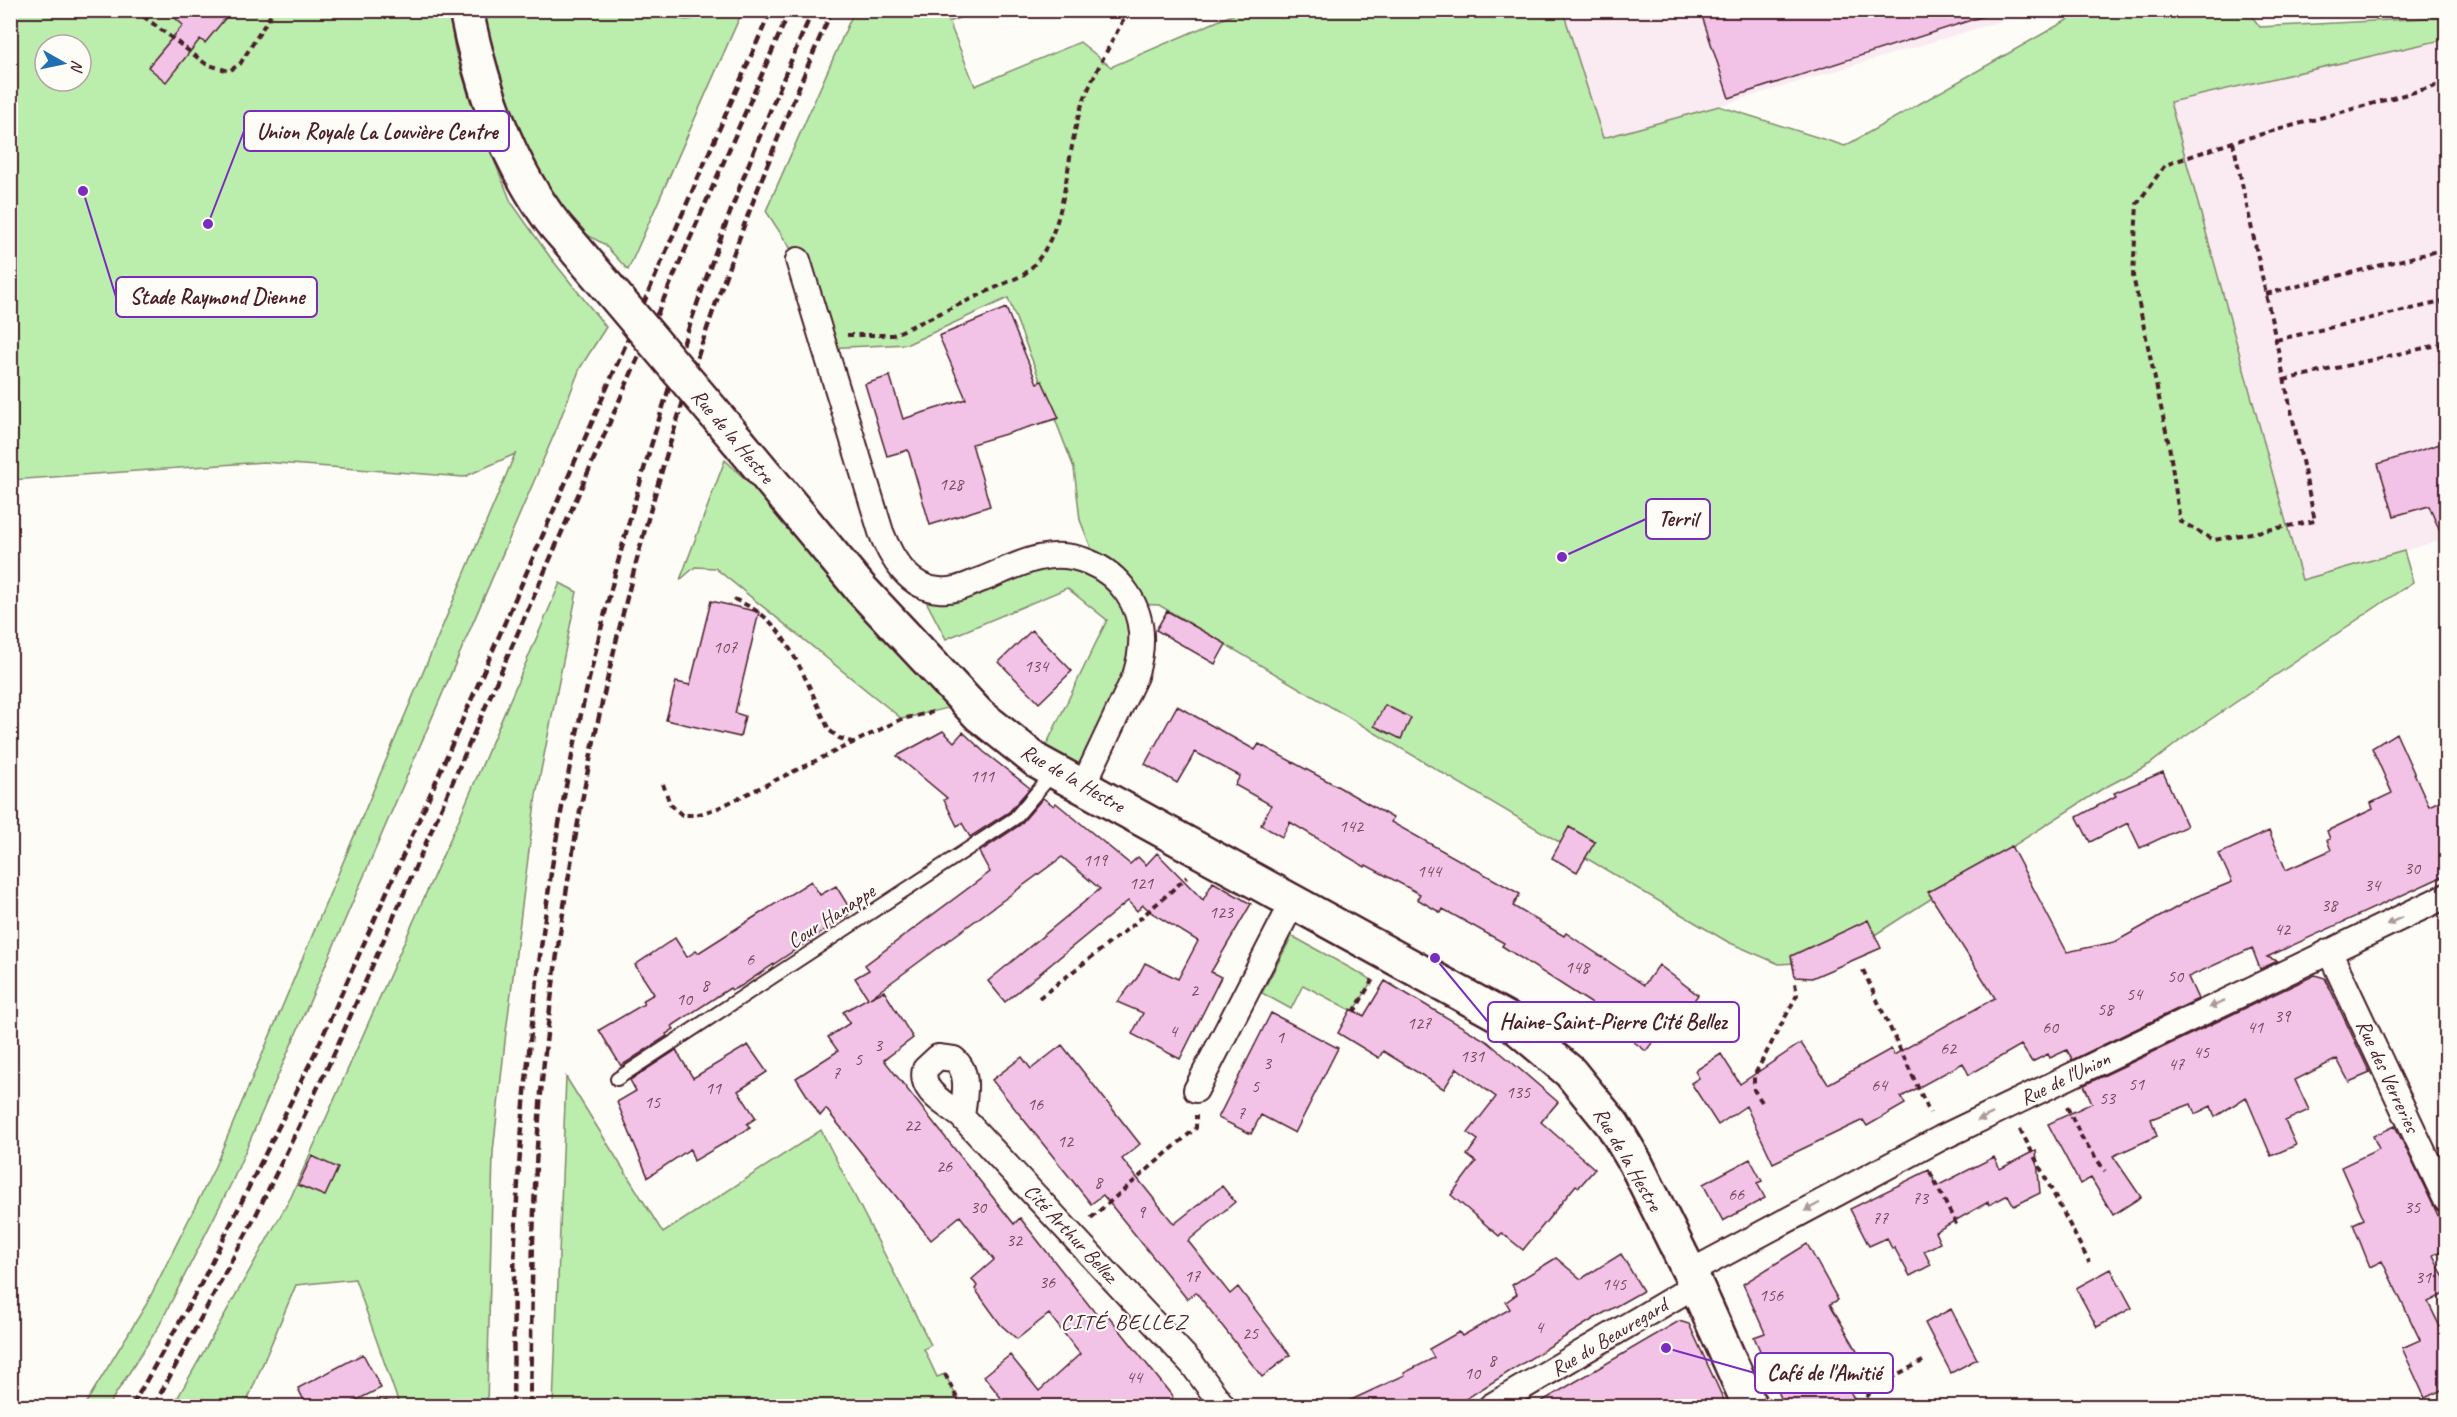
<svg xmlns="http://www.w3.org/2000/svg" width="2457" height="1417" font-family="Caveat,sans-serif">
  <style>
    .built { fill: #faebf2 }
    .green { fill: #bbedad; stroke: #82866c; stroke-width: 1.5; fill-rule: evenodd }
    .building { fill: #f2c3e7; stroke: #4a1f2b; stroke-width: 1.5 }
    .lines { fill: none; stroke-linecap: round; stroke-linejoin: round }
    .lane-casing { stroke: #4a1f2b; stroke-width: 16 }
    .street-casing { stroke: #4a1f2b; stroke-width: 28 }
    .secondary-casing { stroke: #4a1f2b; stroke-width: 38 }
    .path { stroke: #4a1f2b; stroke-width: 4; stroke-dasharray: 6 4.5; stroke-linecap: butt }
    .lane { stroke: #fdfcf7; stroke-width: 12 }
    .street { stroke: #fdfcf7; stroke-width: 24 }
    .secondary { stroke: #fdfcf7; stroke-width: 33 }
    .rail { stroke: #4a1f2b; stroke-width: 4.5; stroke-dasharray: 9 4.5; stroke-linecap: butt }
    .secondary-bridge-casing { stroke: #4a1f2b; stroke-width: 38; stroke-linecap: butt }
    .secondary-bridge { stroke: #fdfcf7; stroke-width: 33 }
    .oneway { fill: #ac999b }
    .labels { text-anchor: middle; stroke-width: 4.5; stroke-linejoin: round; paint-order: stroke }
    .number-label { font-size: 18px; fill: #74485a }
    .street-label { font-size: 21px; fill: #4a1f2b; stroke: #fdfcf7 }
    .neighbourhood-label { font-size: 22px; letter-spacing: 1.5px; fill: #4a1f2b; stroke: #fdfcf7 }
    .leader { fill: none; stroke: #7b2cbf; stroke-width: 2 }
    .callout-dot { fill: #7b2cbf; stroke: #fdfcf7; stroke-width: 2 }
    .callout { fill: #fdfcf7; stroke: #7b2cbf; stroke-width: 2 }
    .callout-label { font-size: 22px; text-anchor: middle; font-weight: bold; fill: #4a1f2b }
  </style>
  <rect width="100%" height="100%" fill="#fdfcf7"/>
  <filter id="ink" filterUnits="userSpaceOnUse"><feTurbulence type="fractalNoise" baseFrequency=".0167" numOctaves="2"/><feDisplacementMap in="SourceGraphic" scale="12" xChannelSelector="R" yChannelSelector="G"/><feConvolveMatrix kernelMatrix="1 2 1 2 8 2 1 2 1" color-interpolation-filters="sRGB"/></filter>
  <g filter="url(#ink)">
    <!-- built -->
    <path class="built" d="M1563,11H2035L1719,106L1603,138Z
      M2446,39V539L2302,580L2169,102Z"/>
    <!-- green -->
    <path class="green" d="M663,10C691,36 716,0 741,14L628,270L604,244L545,212L466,11Z
      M11,11H449L455,50L470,100L511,202L550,257L606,327L580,368L556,430L232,1182L159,1326L108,1406H84L146,1305L213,1171L515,454L464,477L263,462L11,480ZM45,45H81V81H45Z
      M854,11H976L949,22L975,86L1080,42L1111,67L1241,11H1563L1603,138L1719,106L1845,146L2083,11H2248L2260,27L2446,17V39L2170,102L2302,580L2404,551L2413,582L2186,736L2150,764L2102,789L1873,936L1827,961L1779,964L1728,942L1159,605L1135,604L1142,641L1083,786L1038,762L1107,620L1067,588L946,639L918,586L1021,564L1098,565L1080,520L1074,468L1008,298L908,344L826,348L798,260L766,211Z
      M725,460L861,589L968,703L902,719L715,568L695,567L680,580Z
      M560,583L577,592L536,795L506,1032L493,1152L487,1406H372L389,1401L399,1404L355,1279L296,1285L245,1406H173L291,1197L459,819Z
      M1292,936L1372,980L1354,1012L1303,985L1291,1009L1262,993Z
      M566,1077L663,1233L821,1130L931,1345L924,1349L937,1377L945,1374L961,1406H553Z"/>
    <!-- building -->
    <path class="building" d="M166,10H232L205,43L200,39L166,82L148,67L183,25Z
      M1700,10H1984V16L1729,98Z
      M1006,308L1037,383L1042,381L1059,418L972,444L990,506L930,525L908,450L887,456L865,384L890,376L903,419L966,399L939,336Z
      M2446,442V546L2429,506L2394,516L2378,464Z
      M711,601L759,612L735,713L745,716L740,737L666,720L676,682L690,685Z
      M1167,611L1226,644L1215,664L1156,630Z
      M1032,630L1072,671L1039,703L999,662Z
      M1385,705L1411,718L1401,739L1374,726Z
      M1177,706L1255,750L1259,744L1337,786L1393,818L1391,822L1520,894L1513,906L1564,936L1566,933L1644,985L1659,965L1698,995L1674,1028L1667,1023L1646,1051L1606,1021L1611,1016L1502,946L1504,943L1443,909L1441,913L1417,899L1420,894L1366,865L1365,867L1290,822L1282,837L1261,825L1271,805L1235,785L1240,776L1195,752L1177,783L1145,764Z
      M943,731L954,742L963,732L984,752L1030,788L1009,812L970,837L962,823L957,826L944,800L947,798L897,756Z
      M2396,733L2429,806L2446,798V875L2267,957L2278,961L2260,969L2252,948L2188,977L2198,999L2072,1060L2067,1050L2050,1058L2048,1054L2032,1062L2021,1045L1969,1075L1963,1063L1901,1097L1905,1104L1867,1126L1863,1120L1773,1163L1746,1106L1718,1125L1691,1083L1699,1078L1695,1071L1721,1054L1740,1084L1801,1043L1828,1084L1891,1049L1894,1055L1995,998L1928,892L2011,846L2067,952L2115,942L2195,897L2232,882L2219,854L2269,831L2286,870L2331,850L2327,840L2330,839L2327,831L2373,809L2371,803L2392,793L2372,748Z
      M2163,772L2187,826L2140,848L2128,823L2090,842L2077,817L2116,796L2114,793Z
      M1043,798L1054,806L1056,803L1130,864L1138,857L1146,865L1157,853L1203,900L1213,882L1251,904L1211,972L1221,977L1180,1059L1132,1034L1143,1013L1117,1002L1137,978L1145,963L1178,979L1198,941L1152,913L1143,905L1137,911L1128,901L1005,1002L988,981L1100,889L1062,857L870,998L884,991L913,1038L884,1060L1014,1224L1020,1218L1100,1319L1107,1314L1173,1397L1161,1407H1008L984,1376L1010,1355L1039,1391L1080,1354L1049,1314L1017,1339L1001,1325L975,1289L977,1286L972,1279L994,1260L960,1216L931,1240L826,1109L820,1116L796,1078L838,1051L828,1037L850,1023L843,1012L868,998L855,978L869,970L865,965L990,872L979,852L1020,825Z
      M1569,827L1595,842L1577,872L1552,858Z
      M811,881L820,895L836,886L852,912L741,986L732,990L730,988L672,1026L674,1029L666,1034L667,1036L621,1066L599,1030L644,1004L642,1001L654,994L635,965L675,938L687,957L696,951L698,953Z
      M1868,920L1881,948L1812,978L1795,977L1791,956Z
      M2315,975L2325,978L2370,1073L2349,1082L2337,1059L2295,1080L2309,1110L2285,1121L2296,1145L2271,1156L2246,1097L2215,1117L2211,1106L2195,1114L2191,1104L2151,1119L2157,1136L2113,1156L2141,1197L2113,1215L2091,1178L2080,1184L2048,1124L2092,1103L2084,1085Z
      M1385,981L1488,1042L1558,1102L1541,1122L1595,1169L1579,1187L1576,1185L1523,1250L1502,1233L1499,1236L1451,1195L1476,1162L1467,1155L1478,1140L1468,1133L1496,1097L1457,1068L1444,1089L1383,1051L1379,1058L1338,1033L1351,1009L1364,1016Z
      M1271,1013L1338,1048L1295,1133L1261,1115L1251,1134L1218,1118Z
      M748,1045L767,1072L738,1091L756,1118L747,1124L750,1128L694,1161L690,1149L648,1177L617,1102L636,1091L630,1080L676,1050L693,1078Z
      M1062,1045L1140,1144L1122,1159L1174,1224L1222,1186L1235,1202L1188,1241L1230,1294L1238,1287L1290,1355L1262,1377L1196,1292L1187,1299L1103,1195L1091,1204L992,1080L1022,1057L1031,1069Z
      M2395,1126L2446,1232V1248L2433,1255L2446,1282V1293L2428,1302L2446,1339V1388L2425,1398L2402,1348L2420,1340L2382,1261L2370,1267L2353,1224L2364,1219L2341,1167L2379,1149L2373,1136Z
      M2036,1150L2040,1193L2014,1206L2008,1195L1989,1205L1988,1202L1935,1232L1940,1243L1924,1251L1931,1265L1910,1276L1894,1247L1892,1249L1887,1238L1869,1246L1850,1209L1929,1170L1937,1186L1994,1157L2000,1169Z
      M312,1156L338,1168L325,1196L298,1185Z
      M1750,1159L1762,1181L1757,1183L1765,1198L1723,1221L1703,1184Z
      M1807,1244L1838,1300L1830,1304L1862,1359L1840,1371L1858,1407H1785L1754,1337L1765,1333L1743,1284Z
      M1621,1254L1643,1291L1595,1318L1453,1407H1336L1405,1375L1404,1373L1434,1358L1429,1349L1459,1332L1462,1336L1510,1309L1506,1302L1517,1294L1512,1285L1556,1258L1581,1279Z
      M2111,1269L2132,1308L2097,1327L2076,1288Z
      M1951,1309L1977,1359L1951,1373L1925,1323Z
      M1679,1321L1689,1324L1727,1407H1532Z
      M363,1354L381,1388L343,1407H307L298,1388Z"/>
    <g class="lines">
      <!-- lane casing -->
      <g class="lane-casing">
        <path id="lane" d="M617,1079L1015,818L1054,772"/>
      </g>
      <!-- street casing -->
      <g class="street-casing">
        <path id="street" d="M798,260L881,532C891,558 909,588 939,590C955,592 969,584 983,579C1001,572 1020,562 1039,558C1073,550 1108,565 1127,593C1145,619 1144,647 1135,676L1083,786
          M2329,951L2446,1200
          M1196,1090L1293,902
          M962,1117C964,1097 971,1073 954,1059L938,1057L925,1069C919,1092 947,1104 962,1117L1192,1364L1223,1406
          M1690,1272L1941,1138L2446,896
          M1491,1406L1696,1285"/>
      </g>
      <!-- secondary casing -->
      <g class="secondary-casing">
        <path id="secondary" d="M466,10C480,81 503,152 545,212C554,226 567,238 577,251
          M737,440L861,589L979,715L1038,762L1507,1019L1570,1072L1613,1125L1635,1162L1696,1285L1750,1406"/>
      </g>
      <!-- path -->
      <path class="path" d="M135,10L206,64L229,71L240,64L274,10
        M2233,142L2315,521L2214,540L2180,521L2169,445L2133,276L2137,204L2165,165L2233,142L2436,86H2446
        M2266,294L2446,249
        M847,335H893L1023,275C1073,236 1062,152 1085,97C1097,67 1114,39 1128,10
        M2276,340L2446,301
        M2284,380L2446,343
        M734,599C747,605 759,611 769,621C792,642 815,700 829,730L839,738L855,743
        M663,784L670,804L682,815H696L718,808L902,719L933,712
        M1863,970L1930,1113
        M1039,998L1134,924L1187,877
        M1354,1012L1373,979
        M1762,1102L1754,1090V1076L1797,995L1795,983
        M2067,1107L2082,1138L2105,1171
        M2020,1129L2089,1262
        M1930,1172L1958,1228
        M1091,1218L1196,1128V1115
        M945,1374L961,1406
        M372,1406L389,1401L401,1406
        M1860,1406L1875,1386L1923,1361"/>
      <!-- lane -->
      <use href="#lane" class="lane"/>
      <!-- street -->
      <use href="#street" class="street"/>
      <!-- secondary -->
      <use href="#secondary" class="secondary"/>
      <!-- rail -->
      <path class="rail" d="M132,1406L201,1284L316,1051L426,804L771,10
        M154,1406L256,1215L332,1058L790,10
        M513,1406C514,1351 513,1295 515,1240C520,1118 534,995 551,873C565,780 586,688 609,597C660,396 729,200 813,10
        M530,1406C532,1289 532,1170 545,1052C584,688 684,345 832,10"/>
      <!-- secondary-bridge casing -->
      <g class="secondary-bridge-casing">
        <path id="secondary-bridge" d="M577,251L737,440"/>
      </g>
      <!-- secondary-bridge -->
      <use href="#secondary-bridge" class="secondary-bridge"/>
    </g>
    <!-- one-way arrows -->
    <defs><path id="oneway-solid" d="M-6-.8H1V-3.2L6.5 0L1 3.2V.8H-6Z" transform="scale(1.5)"/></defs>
    <g class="oneway">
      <use href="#oneway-solid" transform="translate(2394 921) rotate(155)"/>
      <use href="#oneway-solid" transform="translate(2217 1004) rotate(154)"/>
      <use href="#oneway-solid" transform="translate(1985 1117) rotate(154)"/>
      <use href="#oneway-solid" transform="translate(1812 1207) rotate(152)"/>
    </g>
  </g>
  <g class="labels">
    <!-- number labels -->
    <g class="number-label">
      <text x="951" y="490">128</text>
      <text x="725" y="653">107</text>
      <text x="1036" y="672">134</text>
      <text x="982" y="782">111</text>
      <text x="1351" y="832">142</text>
      <text x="1095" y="866">119</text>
      <text x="2412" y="874">30</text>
      <text x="1429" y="877">144</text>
      <text x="1141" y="889">121</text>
      <text x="2372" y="891">34</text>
      <text x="2329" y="911">38</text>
      <text x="1221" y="918">123</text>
      <text x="2282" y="935">42</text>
      <text x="750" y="965">6</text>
      <text x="1577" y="973">148</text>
      <text x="2175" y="982">50</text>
      <text x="705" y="991">8</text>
      <text x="1194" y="996">2</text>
      <text x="2134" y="1000">54</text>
      <text x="684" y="1005">10</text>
      <text x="2105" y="1015">58</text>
      <text x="2282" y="1022">39</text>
      <text x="1419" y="1029">127</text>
      <text x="2050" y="1033">60</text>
      <text x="2255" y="1033">41</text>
      <text x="1173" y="1037">4</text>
      <text x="1280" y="1043">1</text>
      <text x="878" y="1051">3</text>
      <text x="1948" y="1054">62</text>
      <text x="2201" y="1058">45</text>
      <text x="1472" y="1062">131</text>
      <text x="858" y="1065">5</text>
      <text x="1267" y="1069">3</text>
      <text x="2176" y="1070">47</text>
      <text x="836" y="1079">7</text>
      <text x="2136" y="1090">51</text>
      <text x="1879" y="1091">64</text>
      <text x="1255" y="1092">5</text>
      <text x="713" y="1094">11</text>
      <text x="1518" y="1098">135</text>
      <text x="2107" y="1104">53</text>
      <text x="652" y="1108">15</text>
      <text x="1035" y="1110">16</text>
      <text x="1241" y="1119">7</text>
      <text x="912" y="1131">22</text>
      <text x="1065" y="1147">12</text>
      <text x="944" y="1172">26</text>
      <text x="1098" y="1188">8</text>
      <text x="1736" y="1200">66</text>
      <text x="1920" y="1204">73</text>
      <text x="978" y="1213">30</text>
      <text x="2412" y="1213">35</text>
      <text x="1141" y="1218">9</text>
      <text x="1880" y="1224">77</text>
      <text x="1014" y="1246">32</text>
      <text x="1192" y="1282">17</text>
      <text x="2423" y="1283">31</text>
      <text x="1047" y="1288">36</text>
      <text x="1614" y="1290">145</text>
      <text x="1771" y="1301">156</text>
      <text x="1539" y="1333">4</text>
      <text x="1250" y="1339">25</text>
      <text x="1492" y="1366">8</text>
      <text x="1472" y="1379">10</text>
      <text x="1134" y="1383">44</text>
    </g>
    <!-- street labels -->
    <g class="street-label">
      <text transform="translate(733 436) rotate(50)" y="7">Rue de la Hestre</text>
      <text transform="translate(1073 778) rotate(30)" y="7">Rue de la Hestre</text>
      <text transform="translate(831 916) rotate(-33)" y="7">Cour Hanappe</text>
      <text transform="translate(2388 1076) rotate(65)" y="7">Rue des Verreries</text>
      <text transform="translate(2065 1078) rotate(-26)" y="7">Rue de l'Union</text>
      <text transform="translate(1628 1159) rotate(60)" y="7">Rue de la Hestre</text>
      <text transform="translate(1071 1233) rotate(47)" y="7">Cité Arthur Bellez</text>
      <text transform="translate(1609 1337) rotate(-31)" y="7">Rue du Beauregard</text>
    </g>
    <!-- neighbourhood labels -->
    <g class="neighbourhood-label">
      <text x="1124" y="1329">CITÉ BELLEZ</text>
    </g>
  </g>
  <!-- callouts -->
  <path class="leader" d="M208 224L244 131M83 191L116 297M1562 557L1646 519M1435 958L1488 1022M1666 1348L1755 1373"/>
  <g class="callout-dot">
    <circle cx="208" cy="224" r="6"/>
    <circle cx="83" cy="191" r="6"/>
    <circle cx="1562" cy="557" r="6"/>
    <circle cx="1435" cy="958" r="6"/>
    <circle cx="1666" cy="1348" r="6"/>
  </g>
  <g class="callout">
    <rect x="244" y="111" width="265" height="40" rx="6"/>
    <rect x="116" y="277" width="201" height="40" rx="6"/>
    <rect x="1646" y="499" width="64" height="40" rx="6"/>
    <rect x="1488" y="1002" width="251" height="40" rx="6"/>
    <rect x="1755" y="1353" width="138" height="40" rx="6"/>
  </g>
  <g class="callout-label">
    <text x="377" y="139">Union Royale La Louvière Centre</text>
    <text x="217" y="304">Stade Raymond Dienne</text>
    <text x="1678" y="526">Terril</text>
    <text x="1613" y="1029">Haine-Saint-Pierre Cité Bellez</text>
    <text x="1824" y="1380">Café de l'Amitié</text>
  </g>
  <!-- margin -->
  <rect width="2457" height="1417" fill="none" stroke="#fdfcf7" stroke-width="36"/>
  <rect x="18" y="18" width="2421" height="1381" fill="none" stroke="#4a1f2b" stroke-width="2" filter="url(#ink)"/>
  <!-- north arrow -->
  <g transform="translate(63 63) rotate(99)"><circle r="28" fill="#fdfcf7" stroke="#b5a4a5" stroke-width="1.5"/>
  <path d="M0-4.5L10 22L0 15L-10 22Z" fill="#1f6fb2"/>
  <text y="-9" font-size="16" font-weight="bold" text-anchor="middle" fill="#4a1f2b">N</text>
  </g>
</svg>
